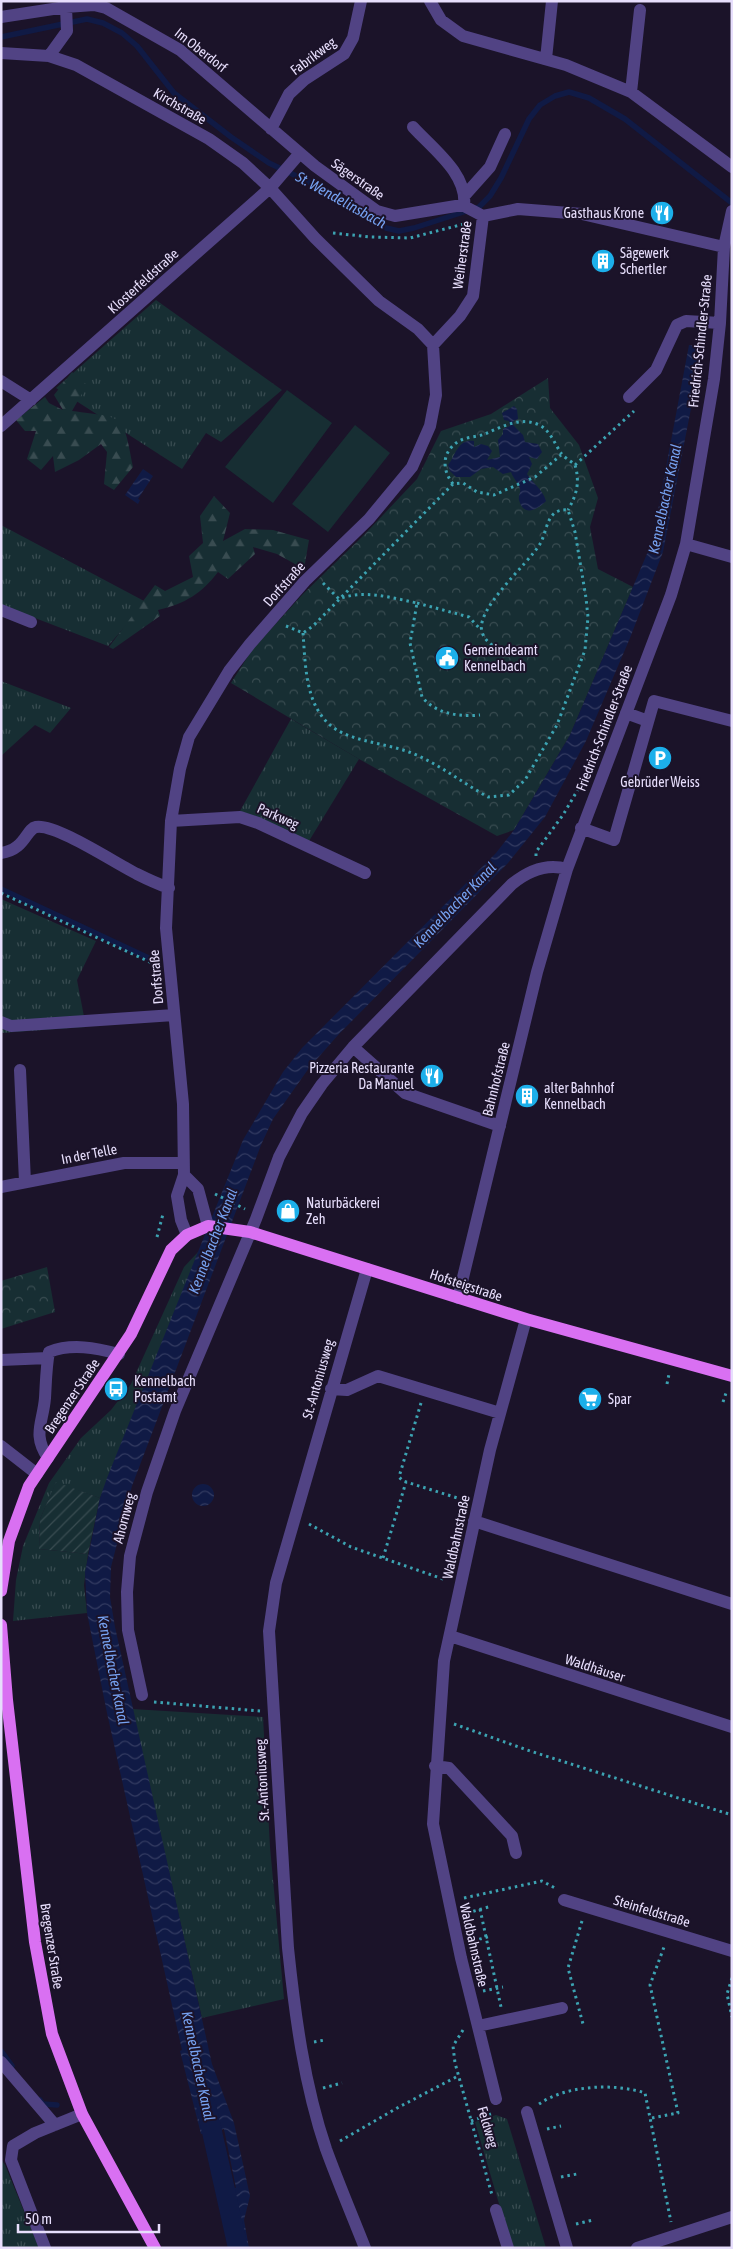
<svg xmlns="http://www.w3.org/2000/svg" width="733" height="2249" font-family="'Asap Condensed',sans-serif">
  <style>
    .grass { fill: url(#grass-tufts) }
    .forest { fill: url(#forest-firs) }
    .park { fill: url(#park-crowns) }
    .garden { fill: url(#garden-furrows) }
    .pitch { fill: #172e33 }
    .water { fill: url(#water-waves) }
    .lines { fill: none; stroke-linecap: round; stroke-linejoin: round }
    .stream { stroke: #101a45; stroke-width: 5.5 }
    .canal { stroke: #101a45; stroke-width: 20 }
    .path { stroke: #3ca3b2; stroke-width: 3; stroke-dasharray: 2.5 4; stroke-linecap: butt }
    .minor { stroke: #514384; stroke-width: 12 }
    .major { stroke: #d970f2; stroke-width: 12 }
    .labels { text-anchor: middle; stroke-width: 4; stroke-linejoin: round; paint-order: stroke }
    .street-label { font-size: 14px; fill: #e7defc; stroke: #1b1329 }
    .poi-label { font-size: 14px; fill: #e7defc; stroke: #1b1329; text-anchor: start }
    .water-label { font-size: 15px; font-style: italic; fill: #76a2f2; stroke: #1b1329 }
  </style>
  <defs>
    <pattern id="grass-tufts" width="24" height="20" patternUnits="userSpaceOnUse" patternTransform="scale(1.25)"><rect width="24" height="20" fill="#172e33"/><path d="M3 7l-1-3M5 7V3M7 7l1-3M15 17l-1-3M17 17v-4M19 17l1-3" fill="none" stroke="#394c51"/></pattern>
    <pattern id="forest-firs" width="22" height="20" patternUnits="userSpaceOnUse" patternTransform="scale(1.25)"><rect width="22" height="20" fill="#172e33"/><path d="M5 1l3.5 6h-7zM16 11l3.5 6h-7z" fill="#394c51"/></pattern>
    <pattern id="park-crowns" width="20" height="18" patternUnits="userSpaceOnUse" patternTransform="scale(1.25)"><rect width="20" height="18" fill="#172e33"/><path d="M2 6a3 3 0 1 1 6 0M12 15a3 3 0 1 1 6 0" fill="none" stroke="#394c51"/></pattern>
    <pattern id="garden-furrows" width="10" height="10" patternUnits="userSpaceOnUse" patternTransform="scale(1.25)"><rect width="10" height="10" fill="#172e33"/><path d="M-1 1l2-2M0 10L10 0M9 11l2-2" fill="none" stroke="#394c51"/></pattern>
    <pattern id="water-waves" width="16" height="10" patternUnits="userSpaceOnUse" patternTransform="scale(1.25)"><rect width="16" height="10" fill="#101a45"/><path d="M0 5q4-4 8 0t8 0" fill="none" stroke="#333b61"/></pattern>
  </defs>
  <rect width="100%" height="100%" fill="#1b1329"/>
  <!-- grass -->
  <path class="grass" d="M156,300L282,390L221,442L206,433L182,469L56,388Z
    M1,525L146,602L108,646L1,605Z
    M1,681L71,708L50,733L35,725L1,756Z
    M291,719L359,759L309,841L240,811Z
    M1,899L96,941L77,980L86,1027L1,1033Z
    M199,1251L100,1498L56,1483L40,1519L39,1549L88,1554L84,1585L87,1613L13,1621L16,1580L23,1546L49,1483L81,1438L111,1410L131,1384L184,1267Z
    M132,1709L263,1717L270,1847L284,1999L202,2018Z
    M496,2115L507,2119L546,2248H512L475,2122Z
    M1,2159L5,2165L39,2248H1Z"/>
  <!-- forest -->
  <path class="forest" d="M72,372L87,385L72,411C125,418 123,413 133,467L114,490L104,484L107,452L101,444L79,460L55,472L53,456L41,470L27,459L36,431H25L16,420L45,397L49,403L63,410L54,395Z
    M214,496L230,513L223,541L245,529L273,530L309,540L304,569L277,554L253,547L255,554L228,579L218,572C202,593 185,604 158,610L160,616L113,649L109,647L155,585L165,591L193,577L189,556L203,543L200,516Z"/>
  <!-- park -->
  <path class="park" d="M548,378L550,408L579,445L598,498L590,527L598,569L633,587L570,735L514,830L497,836L359,759L231,683L252,650L303,594L365,534L417,479L441,431L491,414Z
    M47,1267L55,1312L1,1329V1281Z"/>
  <!-- garden -->
  <path class="garden" d="M56,1482L100,1498L88,1554L39,1549L40,1519Z"/>
  <!-- pitch -->
  <path class="pitch" d="M287,390L332,423L273,503L225,467Z
    M355,425L390,453L328,532L292,504Z"/>
  <!-- water -->
  <path class="water" d="M689,345L703,347L663,552L630,638L586,741L545,817L508,863L339,1034L309,1068L273,1119L261,1145L132,1486L111,1567L110,1597L115,1627L212,2064L234,2123L250,2196L244,2220L249,2248H229L215,2175L230,2172L233,2187L236,2188L224,2129L201,2134L180,2051L182,2050L107,1713L87,1613L85,1572L100,1498L107,1478L243,1140L283,1072L302,1048L496,853L514,830L570,735L652,542Z
    M514,406L517,409L518,419L513,421V425L523,435L525,442L538,444L542,452L537,459L529,457L532,464L527,474C533,484 542,488 546,501C538,509 524,518 519,500C518,496 521,492 520,489C518,482 513,478 511,472L503,474L493,467L481,469L470,477H456L450,471L448,465C456,455 458,438 474,441V447L481,444L488,446L492,451L487,460L500,457L498,440L503,434V429L510,426L509,421L504,420L502,413Z
    M143,469L153,476L138,499L140,500L138,504L125,495Z
    M192 1495a11 11 0 1 1 22 0a11 11 0 1 1-22 0Z"/>
  <g class="lines">
    <!-- stream -->
    <path class="stream" d="M1,37L87,19L103,23L122,33L137,46L174,93L231,137L269,163L330,192L386,228L399,231L414,228L479,207L490,196L501,178L529,119L540,105L555,96L569,92L589,98L625,119L732,203
      M1,889L153,960
      M1,2051L12,2066
      M40,2100L43,2104L57,2105"/>
    <!-- canal -->
    <path class="canal" d="M206,2105L238,2248"/>
    <!-- path -->
    <path class="path" d="M333,233L370,237L410,238L464,224
      M575,465L634,411
      M453,484C442,470 441,452 459,441C466,437 477,437 485,434C501,427 519,417 537,424C550,429 554,443 561,453C562,456 571,461 575,465C580,482 577,494 568,510
      M323,583L339,599C364,589 392,598 417,603L410,643L422,697C436,714 459,717 480,715
      M417,603L469,617L481,630
      M286,626L303,633L313,626L453,484L463,483L477,492L494,495L535,477L561,455
      M303,633C306,672 305,721 350,736C369,743 390,745 409,752C438,763 461,782 488,797L509,795L525,780L557,725L585,650L588,617L586,598L575,532L568,510C546,508 548,530 540,544C528,564 475,609 482,632C484,639 489,643 495,647
      M536,856V852L563,815L580,786
      M1,893L154,964
      M215,1194L245,1209
      M157,1237L163,1214
      M667,1384L669,1374
      M723,1402L727,1390
      M421,1403L399,1477L403,1481L464,1500
      M309,1524L351,1547L446,1580
      M383,1558L406,1482
      M154,1702L260,1711
      M454,1724L530,1751L732,1815
      M464,1898L542,1881L555,1888
      M480,1909L501,2007
      M467,1913L492,1906
      M582,1921L568,1968L583,2024
      M473,1941L491,1936
      M732,1978L727,1994L732,2017
      M483,1991L503,1987
      M463,2030L453,2046L455,2063L492,2195
      M314,2042L325,2040
      M323,2088L342,2083
      M539,2104C566,2085 615,2083 645,2093L671,2222
      M652,2118L678,2113L650,1985L664,1947
      M471,2121L491,2114
      M547,2129L561,2126
      M340,2141L399,2107L458,2076
      M561,2177L577,2174
      M576,2224L593,2220"/>
    <!-- minor -->
    <path class="minor" d="M430,1L441,20L463,36L566,65L631,92L732,167
      M1,17L66,7
      M1,53L49,56L76,65L209,139L243,163L270,188L315,238L379,301L418,329L433,345L436,395L430,426L412,467L369,519L305,581L250,644L229,671L189,737L180,769L171,821L166,928L183,1104L184,1175L177,1196L181,1220L187,1235
      M49,56L67,31L66,7L94,5L106,8L180,50L315,166L377,211L395,216L456,206H464L483,216L518,209L582,214L724,247
      M546,59L552,1
      M631,92L640,10
      M413,127C433,149 468,174 464,206
      M271,129L289,94L304,80L344,54L353,38L361,1
      M465,195L490,167L505,134
      M433,345L460,316L473,296L483,216
      M1,381L31,400
      M629,397L656,370L677,325L686,321L720,323
      M1,426L270,188L300,153
      M686,544L732,557
      M1,610L31,622
      M626,713L648,721
      M171,821L240,817L258,823L365,873
      M581,828L614,840L654,701L732,721
      M1,853C25,850 26,829 36,827C55,823 118,865 137,874C147,879 158,884 169,888
      M1,1022L11,1026L174,1015
      M353,1047L405,1093L500,1126
      M20,1070L25,1182
      M184,1175L198,1189L208,1226
      M1,1187L124,1163H182
      M458,1298L537,972L567,869L671,595L686,544L714,379L720,323L724,247L732,211
      M1,1360L48,1358
      M331,1389L347,1390L378,1376L500,1413
      M1,1446L37,1474
      M48,1458C32,1434 43,1423 45,1398C46,1382 46,1368 49,1352C72,1343 96,1348 119,1354
      M474,1521L732,1604
      M450,1636L732,1727
      M142,1695L128,1630L127,1592L130,1556L147,1492L175,1411L256,1219L279,1157L302,1113L322,1084L353,1047L512,884C528,871 547,863 567,869
      M435,1766L449,1768L512,1836L516,1853
      M564,1900L732,1951
      M478,2026L562,2008
      M1,2062L55,2125
      M496,2099L461,1958L433,1824L444,1661L490,1450L526,1319
      M527,2112L567,2248
      M496,2210L508,2248
      M45,2248L11,2160L13,2146L35,2133L82,2114
      M365,2248C352,2215 338,2182 326,2149C304,2084 295,2015 288,1948L269,1631L276,1583L367,1269
      M637,2248L732,2217"/>
    <!-- major -->
    <path class="major" d="M1,1591L9,1541L29,1486L131,1334L171,1250L187,1235L208,1226L250,1232L526,1319L732,1376
      M1,1625L7,1700L35,1942L52,2034L82,2114L155,2248"/>
  </g>
  <!-- icons -->
  <defs>
    <g id="restaurant-disc" transform="scale(1.25)"><circle r="9.5" fill="#1cafea" stroke="#1b1329"/><path d="M-5-6h1v4h1v-4h1v4h1v-4h1v5L-1.5 .5V6h-2V.5L-5-1ZM5-6V6H3V1.5H1.5Q1.5-4 5-6Z" fill="#fff"/></g>
    <g id="building-disc" transform="scale(1.25)"><circle r="9.5" fill="#1cafea" stroke="#1b1329"/><path d="M-4-6H4V6H1V3H-1V6H-4ZM-2.5-4.3h1.7v1.8h-1.7ZM.8-4.3h1.7v1.8H.8ZM-2.5-1h1.7V.8h-1.7ZM.8-1h1.7V.8H.8Z" fill="#fff"/></g>
    <g id="civic-disc" transform="scale(1.25)"><circle r="9.5" fill="#1cafea" stroke="#1b1329"/><path d="M-.6-6.5H3V-4.5H.6V-3L4-1V1h2V6H-6V1h2V-1L-.6-3ZM-1.2 2.5V6h2.4V2.5Z" fill="#fff"/></g>
    <g id="parking-disc" transform="scale(1.25)"><circle r="9.5" fill="#1cafea" stroke="#1b1329"/><path d="M-3.5-5.5H1a3.5 3.5 0 0 1 0 7H-1V5.5H-3.5ZM-1-3.4V-.6H.8a1.4 1.4 0 0 0 0-2.8Z" fill="#fff"/></g>
    <g id="shop-disc" transform="scale(1.25)"><circle r="9.5" fill="#1cafea" stroke="#1b1329"/><path d="M-5-2.5h2.3a2.7 3.5 0 0 1 5.4 0H5L5.5 6h-11ZM-1.5-2.5h3a1.5 2.3 0 0 0-3 0Z" fill="#fff"/></g>
    <g id="bus-disc" transform="scale(1.25)"><circle r="9.5" fill="#1cafea" stroke="#1b1329"/><path d="M-5-6H5V4H4V6H2V4H-2V6H-4V4H-5ZM-3.5-4V0h7V-4ZM-3.5 1.2v1.5H-2V1.2ZM2 1.2v1.5H3.5V1.2Z" fill="#fff"/></g>
    <g id="supermarket-disc" transform="scale(1.25)"><circle r="9.5" fill="#1cafea" stroke="#1b1329"/><path d="M-6-5.5h2.5l.6 2H6L4.5 2H-2.5L-4.4-4H-6ZM-1.5 3.2a1.3 1.3 0 1 0 .1 0ZM3 3.2a1.3 1.3 0 1 0 .1 0Z" fill="#fff"/></g>
  </defs>
  <g fill-rule="evenodd">
    <use href="#restaurant-disc" x="662" y="213"/>
    <use href="#building-disc" x="603" y="261"/>
    <use href="#civic-disc" x="447" y="658"/>
    <use href="#parking-disc" x="660" y="758"/>
    <use href="#restaurant-disc" x="432" y="1076"/>
    <use href="#building-disc" x="527" y="1096"/>
    <use href="#shop-disc" x="288" y="1211"/>
    <use href="#bus-disc" x="116" y="1389"/>
    <use href="#supermarket-disc" x="590" y="1399"/>
  </g>
  <g class="labels">
    <!-- street labels -->
    <g class="street-label">
      <text transform="translate(201 50) rotate(38)" y="5">Im Oberdorf</text>
      <text transform="translate(313 56) rotate(-37)" y="5">Fabrikweg</text>
      <text transform="translate(180 106) rotate(30)" y="5">Kirchstraße</text>
      <text transform="translate(358 179) rotate(35)" y="5">Sägerstraße</text>
      <text transform="translate(462 255) rotate(-82)" y="5">Weiherstraße</text>
      <text transform="translate(143 281) rotate(-42)" y="5">Klosterfeldstraße</text>
      <text transform="translate(700 341) rotate(-84)" y="5">Friedrich-Schindler-Straße</text>
      <text transform="translate(284 584) rotate(-48)" y="5">Dorfstraße</text>
      <text transform="translate(604 728) rotate(-69)" y="5">Friedrich-Schindler-Straße</text>
      <text transform="translate(278 816) rotate(24)" y="5">Parkweg</text>
      <text transform="translate(156 977) rotate(-95)" y="5">Dorfstraße</text>
      <text transform="translate(496 1079) rotate(-76)" y="5">Bahnhofstraße</text>
      <text transform="translate(89 1154) rotate(-11)" y="5">In der Telle</text>
      <text transform="translate(466 1285) rotate(18)" y="5">Hofsteigstraße</text>
      <text transform="translate(318 1379) rotate(-74)" y="5">St.-Antoniusweg</text>
      <text transform="translate(72 1396) rotate(-56)" y="5">Bregenzer Straße</text>
      <text transform="translate(124 1518) rotate(-75)" y="5">Ahornweg</text>
      <text transform="translate(456 1537) rotate(-78)" y="5">Waldbahnstraße</text>
      <text transform="translate(595 1668) rotate(18)" y="5">Waldhäuser</text>
      <text transform="translate(262 1780) rotate(-93)" y="5">St.-Antoniusweg</text>
      <text transform="translate(652 1911) rotate(17)" y="5">Steinfeldstraße</text>
      <text transform="translate(474 1945) rotate(77)" y="5">Waldbahnstraße</text>
      <text transform="translate(52 1946) rotate(81)" y="5">Bregenzer Straße</text>
      <text transform="translate(488 2127) rotate(74)" y="5">Feldweg</text>
    </g>
    <!-- poi labels -->
    <g class="poi-label">
      <text x="644" y="218" text-anchor="end">Gasthaus Krone</text>
      <text x="620" y="258">Sägewerk<tspan x="620" dy="16">Schertler</tspan></text>
      <text x="464" y="655">Gemeindeamt<tspan x="464" dy="16">Kennelbach</tspan></text>
      <text x="660" y="787" text-anchor="middle">Gebrüder Weiss</text>
      <text x="414" y="1073" text-anchor="end">Pizzeria Restaurante<tspan x="414" dy="16">Da Manuel</tspan></text>
      <text x="544" y="1093">alter Bahnhof<tspan x="544" dy="16">Kennelbach</tspan></text>
      <text x="306" y="1208">Naturbäckerei<tspan x="306" dy="16">Zeh</tspan></text>
      <text x="134" y="1386">Kennelbach<tspan x="134" dy="16">Postamt</tspan></text>
      <text x="608" y="1404">Spar</text>
    </g>
    <!-- water labels -->
    <g class="water-label">
      <text transform="translate(341 200) rotate(29)" y="5">St. Wendelinsbach</text>
      <text transform="translate(665 499) rotate(-78)" y="5">Kennelbacher Kanal</text>
      <text transform="translate(455 905) rotate(-46)" y="5">Kennelbacher Kanal</text>
      <text transform="translate(213 1241) rotate(-69)" y="5">Kennelbacher Kanal</text>
      <text transform="translate(113 1670) rotate(79)" y="5">Kennelbacher Kanal</text>
      <text transform="translate(198 2066) rotate(78)" y="5">Kennelbacher Kanal</text>
    </g>
  </g>
  <!-- border -->
  <rect width="733" height="2249" fill="none" stroke="#e7defc" stroke-width="5"/>
  <!-- scale -->
  <path d="M18 2224v8h141v-8" fill="none" stroke="#e7defc" stroke-width="2.5"/>
  <text x="25" y="2224" font-size="15" fill="#e7defc" stroke="#1b1329" stroke-width="4" paint-order="stroke">50 m</text>
</svg>
